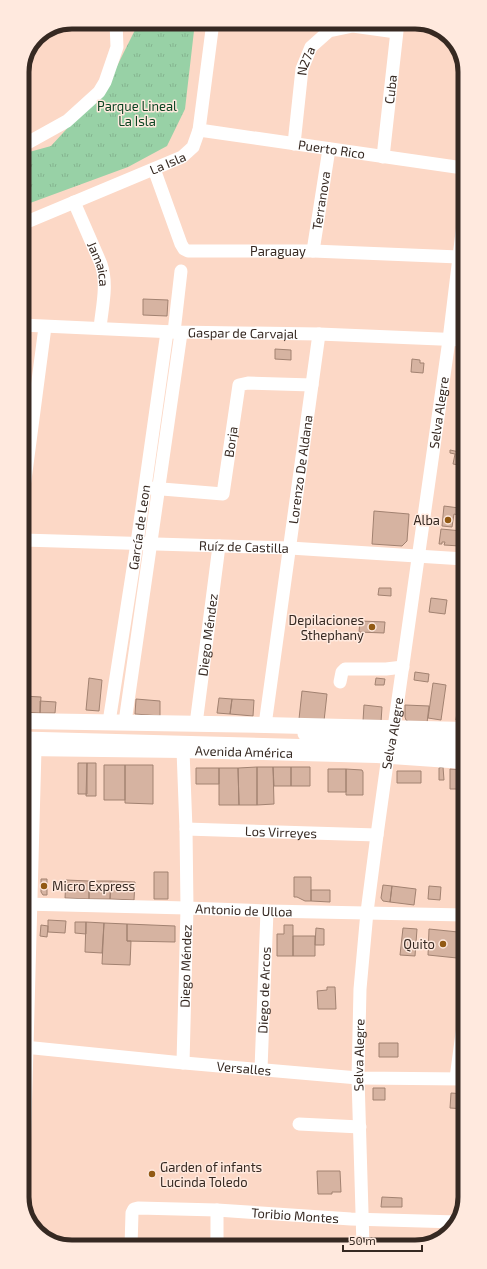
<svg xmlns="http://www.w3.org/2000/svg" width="487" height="1269" font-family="'Exo 2',sans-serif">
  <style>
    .grass { fill: url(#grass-tufts) }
    .building { fill: #d6b3a1; stroke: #a28271 }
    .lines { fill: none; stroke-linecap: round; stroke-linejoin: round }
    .minor { stroke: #fff; stroke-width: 13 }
    .major { stroke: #fff; stroke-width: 16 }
    .poi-dot { fill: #925a14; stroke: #ffe9de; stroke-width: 1.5 }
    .labels { text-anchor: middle; stroke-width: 3; stroke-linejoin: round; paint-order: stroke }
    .street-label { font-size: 13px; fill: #362922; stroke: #ffe9de }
    .park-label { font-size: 13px; fill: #0b4422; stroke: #ffe9de }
    .poi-label { font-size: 13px; fill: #362922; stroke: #ffe9de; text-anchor: end }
    .rim { fill: none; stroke: #362922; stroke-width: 5 }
  </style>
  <defs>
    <pattern id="grass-tufts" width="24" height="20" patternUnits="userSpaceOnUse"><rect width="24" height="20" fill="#98d1a6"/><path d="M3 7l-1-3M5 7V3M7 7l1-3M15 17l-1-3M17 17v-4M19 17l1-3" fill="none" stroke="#84b38f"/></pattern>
  </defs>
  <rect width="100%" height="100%" fill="#fcd8c6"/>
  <!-- grass -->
  <path class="grass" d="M139,22H195L185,109L167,146L128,167L22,206V154L51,146L108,84Z"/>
  <!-- building -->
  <path class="building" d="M143,299L168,300L167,316L143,315Z
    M275,349L291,350V360L275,359Z
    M412,359L420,360V363H424L423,373L411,372Z
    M459,386H464V403H459Z
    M450,450L464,453V466L453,464L455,454L450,453Z
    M444,506L459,508L458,515L454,514L452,527L442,526Z
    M374,511L409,514L407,541L402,546L372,544Z
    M441,529L462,531L460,546L444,545L445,542H442V544H439Z
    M379,588H391V596L378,595Z
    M431,598L447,600L445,614L429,612Z
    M360,621L385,622L384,633L359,632Z
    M415,672L429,674L428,682L414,680Z
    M89,678L102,680L99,711L86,710Z
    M376,678L385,679L384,685H375Z
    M433,683L446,685L441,720L428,718Z
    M302,691L327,694L324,721L299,719Z
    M23,696L41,697L40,713L23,712Z
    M459,696H464V721L456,720Z
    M219,698L232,699L230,714L217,713Z
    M136,699L160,701V716L135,714Z
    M232,699L254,700L253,716L230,714Z
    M40,701L56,702L55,713H40Z
    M364,705L382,707L381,722L363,721Z
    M405,705L429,706L427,723L409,722L406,720L405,717Z
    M23,755H26L27,779H23Z
    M78,763H87V794H78Z
    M87,763H96V796H86Z
    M104,765H125V800H104Z
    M125,765H153V804L125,803Z
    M257,767V805H239L238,768Z
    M257,767H273L274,804L257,805Z
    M273,767H291V786H274Z
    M291,767H310V786H291Z
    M443,767L444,780H439V768Z
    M196,768H219V784H196Z
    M219,768H238L239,805H219Z
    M328,769H346V792H328Z
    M346,769L362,770L363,772V795H346Z
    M450,769L464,770V789H450Z
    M397,771H421V783H397Z
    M154,872H168V899H154Z
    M294,877H311V901H305L297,897H294Z
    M41,879H47V895H43L41,892Z
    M66,880L89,881V899L65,898Z
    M89,881H111L110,899H89Z
    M111,881L135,882L134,900L110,899Z
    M383,885L392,886L390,902L383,901L381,898Z
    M392,886L416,889L414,905L390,902Z
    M429,886L441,887L440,900L428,899Z
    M311,890H330V902L311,901Z
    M48,920L66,921L65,933L48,932Z
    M75,922H86V934L75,933Z
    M86,922L104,923L102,953L85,952Z
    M104,923L127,924V941H131L130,965L102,964Z
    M127,924L175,926V942L127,941Z
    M41,925L48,926L47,937L40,936Z
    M284,925H293V956H277V934H284Z
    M316,928L324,929V945H315Z
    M403,928L417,929L415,956L400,955Z
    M429,929L458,932L457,958L428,955Z
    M293,936H315V956H293Z
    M327,987H335L336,1009H318L317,991L327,990Z
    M379,1043H398V1057H379Z
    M373,1088H385V1100H373Z
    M451,1093L465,1094V1109L450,1108Z
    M317,1171H340L341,1192H332V1194H318Z
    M382,1197L402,1198V1207H381Z"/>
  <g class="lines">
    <!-- minor -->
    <g class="minor">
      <path id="s1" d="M199,130L463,168"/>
      <path id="s2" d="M294,144L302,69L311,47L329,31L353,26L396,32"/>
      <path d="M22,146L67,121L99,92L105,82L117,47L116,22"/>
      <path id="s3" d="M383,157L398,22"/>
      <path id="s4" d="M154,169L181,244L184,249L188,251H313L459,257"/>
      <path id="s5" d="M74,202L101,264C108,285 102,307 100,328"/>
      <path id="s6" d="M22,224L182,157L193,147L199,130L213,22"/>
      <path id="s7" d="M313,251L329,149"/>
      <path id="s8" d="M22,325L174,332L319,334L464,340"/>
      <path d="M174,332L181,271"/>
      <path id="s9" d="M150,488L223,494L239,385L248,383L312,385"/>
      <path d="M23,495L45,327"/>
      <path id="s10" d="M23,540L290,548L464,559"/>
      <path d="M340,682L342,672L345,669H386L403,667"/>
      <path id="s11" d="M109,722L137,543L167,332"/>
      <path d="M125,722L181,333"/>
      <path id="s12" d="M196,724L219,546"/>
      <path id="s13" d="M265,725L319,334"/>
      <path d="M304,734L464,739"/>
      <path d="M23,738L464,750"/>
      <path id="s14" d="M186,829L377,835"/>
      <path id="s15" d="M23,904L187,908L267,911L465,915"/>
      <path id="s16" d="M24,1047L173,1062L358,1078L465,1079"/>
      <path id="s17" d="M183,1063L187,908L186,829L183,750"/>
      <path id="s18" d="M261,1069L267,911"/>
      <path d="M456,1078L465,1011"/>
      <path d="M299,1124L360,1127"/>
      <path d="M24,1158L35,749"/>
      <path d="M217,1246V1210"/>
      <path id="s19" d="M363,1246L358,1078L360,989L367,912L377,835L388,756L394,728L449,340L463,224"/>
      <path id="s20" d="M131,1247L132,1213L134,1209L138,1208L217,1210L351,1219L457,1222"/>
    </g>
    <!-- major -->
    <g class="major">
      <path d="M23,721L265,725L464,730"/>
      <path id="s21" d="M23,748L183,750L377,755L464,761"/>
    </g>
  </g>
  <!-- markers -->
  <g class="poi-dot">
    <circle cx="448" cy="520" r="4"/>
    <circle cx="372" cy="627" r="4"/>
    <circle cx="44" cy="886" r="4"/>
    <circle cx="443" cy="944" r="4"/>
    <circle cx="152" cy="1174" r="4"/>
  </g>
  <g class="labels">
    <!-- street labels -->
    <g class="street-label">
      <text dy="5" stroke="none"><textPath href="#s2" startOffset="84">N27a</textPath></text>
      <text dy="5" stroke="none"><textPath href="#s3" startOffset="68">Cuba</textPath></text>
      <text dy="5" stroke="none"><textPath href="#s1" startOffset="134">Puerto Rico</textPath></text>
      <text dy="5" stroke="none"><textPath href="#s6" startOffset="158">La Isla</textPath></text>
      <text dy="5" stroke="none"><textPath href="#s7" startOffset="51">Terranova</textPath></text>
      <text dy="5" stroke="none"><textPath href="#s4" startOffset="180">Paraguay</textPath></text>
      <text dy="5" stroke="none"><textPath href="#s5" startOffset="67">Jamaica</textPath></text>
      <text dy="5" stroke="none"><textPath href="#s8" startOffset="221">Gaspar de Carvajal</textPath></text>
      <text dy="5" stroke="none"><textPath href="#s19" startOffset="839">Selva Alegre</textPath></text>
      <text dy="5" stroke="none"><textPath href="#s9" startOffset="126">Borja</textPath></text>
      <text dy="5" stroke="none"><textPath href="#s13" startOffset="258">Lorenzo De Aldana</textPath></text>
      <text dy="5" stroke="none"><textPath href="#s11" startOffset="197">García de Leon</textPath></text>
      <text dy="5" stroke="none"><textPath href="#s10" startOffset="221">Ruíz de Castilla</textPath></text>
      <text dy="5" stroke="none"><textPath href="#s12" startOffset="90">Diego Méndez</textPath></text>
      <text dy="5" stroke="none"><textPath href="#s19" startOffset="515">Selva Alegre</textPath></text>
      <text dy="5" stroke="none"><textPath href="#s21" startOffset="221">Avenida América</textPath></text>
      <text dy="5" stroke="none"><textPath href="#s14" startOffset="95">Los Virreyes</textPath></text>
      <text dy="5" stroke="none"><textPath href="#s15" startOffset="221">Antonio de Ulloa</textPath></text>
      <text dy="5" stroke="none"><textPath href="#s17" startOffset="97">Diego Méndez</textPath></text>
      <text dy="5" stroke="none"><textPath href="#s18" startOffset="79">Diego de Arcos</textPath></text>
      <text dy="5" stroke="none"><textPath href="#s19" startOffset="191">Selva Alegre</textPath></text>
      <text dy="5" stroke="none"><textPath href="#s16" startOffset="221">Versalles</textPath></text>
      <text dy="5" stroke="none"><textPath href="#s20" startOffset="200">Toribio Montes</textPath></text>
    </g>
    <!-- park labels -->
    <g class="park-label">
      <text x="137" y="111">Parque Lineal<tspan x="137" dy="15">La Isla</tspan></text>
    </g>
    <!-- poi labels -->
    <g class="poi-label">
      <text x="440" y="525">Alba</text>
      <text x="364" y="625">Depilaciones<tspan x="364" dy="15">Sthephany</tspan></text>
      <text x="52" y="891" text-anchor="start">Micro Express</text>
      <text x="435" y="949">Quito</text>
      <text x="160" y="1172" text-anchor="start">Garden of infants<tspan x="160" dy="15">Lucinda Toledo</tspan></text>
    </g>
  </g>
  <!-- crop -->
  <path d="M0 0H487V1269H0ZM72 29H415A43 43 0 0 1 458 72V1197A43 43 0 0 1 415 1240H72A43 43 0 0 1 29 1197V72A43 43 0 0 1 72 29Z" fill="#ffe9de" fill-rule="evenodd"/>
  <path class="rim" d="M72 29H415A43 43 0 0 1 458 72V1197A43 43 0 0 1 415 1240H72A43 43 0 0 1 29 1197V72A43 43 0 0 1 72 29Z"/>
  <!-- scale -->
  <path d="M343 1245v6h79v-6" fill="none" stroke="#362922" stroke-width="2"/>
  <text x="349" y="1245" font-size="12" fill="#362922" stroke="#ffe9de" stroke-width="3" paint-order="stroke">50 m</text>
</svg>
